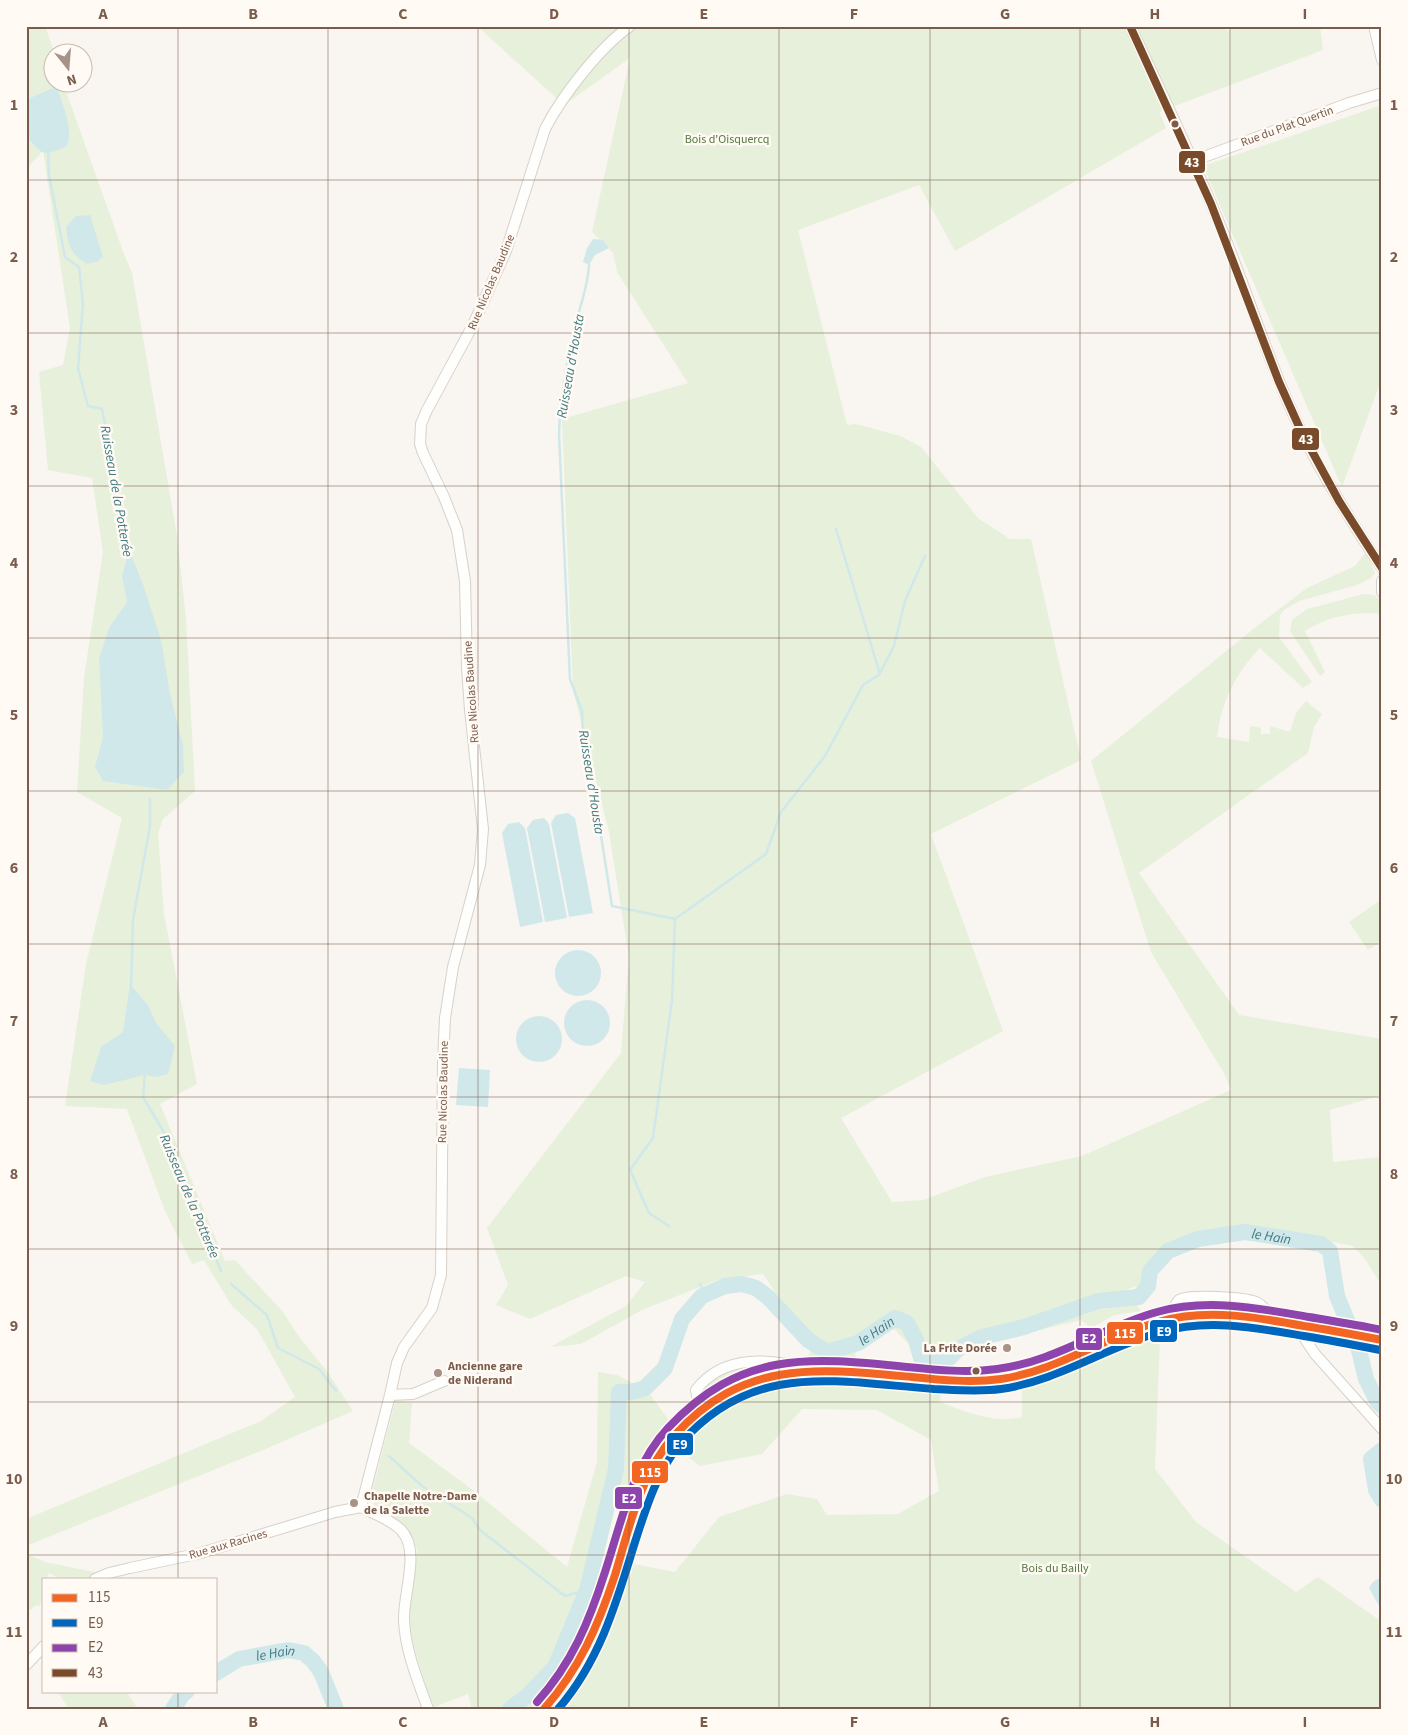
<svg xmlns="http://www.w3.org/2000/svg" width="1408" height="1735" font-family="'Source Sans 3',sans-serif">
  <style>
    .green { fill: #e7f0db }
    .water { fill: #d0e8ea }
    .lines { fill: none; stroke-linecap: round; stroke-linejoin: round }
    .stream { stroke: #d0e8ea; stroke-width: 2.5 }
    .river { stroke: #d0e8ea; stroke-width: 16 }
    .minor-casing { stroke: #d7d1cb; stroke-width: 12 }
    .major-casing { stroke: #dad1cc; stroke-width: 15 }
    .minor { stroke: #fefefd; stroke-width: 10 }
    .major { stroke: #f3eee8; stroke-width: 12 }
    .bus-1-casing { stroke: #fffaf3; stroke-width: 11 }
    .bus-2-casing { stroke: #fffaf3; stroke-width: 11 }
    .bus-3-casing { stroke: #fffaf3; stroke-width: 11 }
    .bus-4-casing { stroke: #fffaf3; stroke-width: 11 }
    .bus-1 { stroke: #f26522; stroke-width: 8 }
    .bus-2 { stroke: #0065bd; stroke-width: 8 }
    .bus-3 { stroke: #8e44ad; stroke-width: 8 }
    .bus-4 { stroke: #7a4b2a; stroke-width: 8 }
    .grid { fill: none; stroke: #7a5c4d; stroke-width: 1; stroke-opacity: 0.55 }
    .bus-dot { fill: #7a5c4d; stroke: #fffaf3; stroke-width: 2 }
    .poi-dot { fill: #a69286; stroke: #fffaf3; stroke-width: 2 }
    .labels { text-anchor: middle; stroke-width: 5; stroke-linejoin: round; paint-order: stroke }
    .street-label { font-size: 12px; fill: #7a5c4d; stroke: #fffaf3 }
    .park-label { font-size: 12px; fill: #537a41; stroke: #fffaf3 }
    .poi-label { font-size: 12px; font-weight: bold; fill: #7a5c4d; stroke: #fffaf3; text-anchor: start }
    .water-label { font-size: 14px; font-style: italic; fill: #437c86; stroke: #fffaf3 }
    .line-badge { stroke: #fffaf3; stroke-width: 2 }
    .badge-label { font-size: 14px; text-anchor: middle; font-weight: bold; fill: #fff }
    .neatline { fill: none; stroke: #7a5c4d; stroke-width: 2 }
    .grid-label { font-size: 16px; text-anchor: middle; font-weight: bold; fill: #7a5c4d }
  </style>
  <rect width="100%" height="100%" fill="#f9f5f0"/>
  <!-- green -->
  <path class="green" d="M26,26H45L54,52L52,82L63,83L124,254L132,273L177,536L186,619L195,791L163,819L158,833L164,914L197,1084L160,1104L225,1261L235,1260L283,1312L299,1337L327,1371L353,1411L263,1450L26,1546V1519L261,1421L295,1397L257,1329L232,1306L204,1260L192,1264L165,1211L127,1109L65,1106L86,964L122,818L77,792L84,678L103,552L92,478L48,470L39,372L63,365L70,328L43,151L29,166L26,161Z
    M477,26H1225L1226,31L1241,26H1320L1323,50L1159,112L1166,128L955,251L919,185L798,230L847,425L856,424L900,436L921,447L978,518L1010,539H1031L1081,760L931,834L1003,1031L841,1118L892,1202L923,1200L985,1177L1082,1156L1231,1090L1225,1075L1151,952L1091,761L1262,622L1307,588L1355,566L1365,553L1369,559L1375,573L1371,578L1357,585L1299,601L1284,610L1280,615L1279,637L1312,682L1303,688L1260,648C1235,675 1222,700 1217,737L1249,742L1250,726L1261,728V734H1270V726L1290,732L1296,713L1306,701L1322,714L1314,727L1308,753L1139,873L1239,1015L1382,1039V1095L1330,1110L1333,1162L1382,1157V1286L1365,1259L1353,1246L1270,1230L1172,1243L1142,1272V1297L1136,1286L1126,1290L1141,1311L1114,1315L1091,1328L1081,1320L1027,1333L991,1339L971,1347L951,1362L922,1357L892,1327L856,1350L853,1366L823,1362L809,1358L810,1346L798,1337L797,1324L763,1274L720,1279L642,1310L581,1344L550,1347L626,1306L645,1282L626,1276L530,1319L496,1305L508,1285L487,1228L621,1053L629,958L609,832L573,690L562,419L688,383L617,272L613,253L592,232L630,58L564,105Z
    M1382,105V378L1342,487L1203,166Z
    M1364,594L1374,595L1382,601V614C1356,611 1327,616 1305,631L1325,672L1320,676L1290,631L1292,620L1307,609Z
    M1382,899V941L1368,950L1349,922Z
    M1160,1335L1155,1469L1196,1522L1296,1592L1318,1577L1382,1622V1709H558L600,1648L629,1563L675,1572L719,1517L787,1494L817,1499L827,1515L898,1514L939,1491L931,1440L877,1410L802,1409L762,1454L700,1466L675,1447L706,1420L749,1396L807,1379L941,1392L940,1402C966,1412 994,1424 1022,1417V1390Z
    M760,1365L762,1370C739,1375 720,1386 700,1398L699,1393C714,1372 735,1367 760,1365Z
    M598,1372L617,1375L647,1390L670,1422L610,1515L594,1591L581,1643L551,1688L531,1709H472L468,1694L432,1708L413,1644L408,1615L417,1549L402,1525L377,1510L371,1496L395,1402L412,1403L409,1443L474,1491L567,1567L597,1462Z
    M26,1554L45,1562L99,1573L89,1579H60L49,1573L47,1579H44V1592L40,1605L34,1606L31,1610L26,1608Z
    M57,1691H88L91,1694L94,1691H126L138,1709H69Z"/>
  <!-- water -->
  <path class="water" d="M57,86C62,105 74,128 67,146C42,157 44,156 26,136V100Z
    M90,215L103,257L98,261L87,264C70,253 68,246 66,227L76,216Z
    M593,239L603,240L609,248L595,255L589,265L583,262L587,248Z
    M129,550L143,584L161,640L170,694L183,745L184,772L167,790L103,781L95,767L103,737L99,659L109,628L127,602L122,576Z
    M568,813L575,818L593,913L569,917L551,823L556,815Z
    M544,818L549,824L567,918L545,922L527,828L533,820Z
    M519,822L525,828L543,922L520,927L502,833L508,824Z
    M555 973a23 23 0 1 1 46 0a23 23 0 1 1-46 0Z
    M130,984L148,1005L156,1023L175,1046L168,1074L156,1077L145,1075L104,1085L90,1081L101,1047L123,1032Z
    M564 1023a23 23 0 1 1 46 0a23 23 0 1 1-46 0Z
    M516 1039a23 23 0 1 1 46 0a23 23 0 1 1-46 0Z
    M459,1068L490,1070L488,1107L456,1105Z
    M1381,1577L1382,1578V1611L1369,1588L1373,1582Z"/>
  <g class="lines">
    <!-- stream -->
    <path class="stream" d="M48,153L49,175L65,257L79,267L83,304L78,368L88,406L102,409L129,553
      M589,265C588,283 583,298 578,315C568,350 560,398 559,434L570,679L582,711L583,738L597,810L612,906L675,919L672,1000L653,1138L630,1170L649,1213L669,1226
      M880,673L894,646L905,601L925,556
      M675,919L766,854L781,812L825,756L863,685L880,674L836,529
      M131,986L133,920L150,826V799
      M145,1073L143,1097L169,1141L221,1271
      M231,1284L267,1315L278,1348L319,1369L336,1391
      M700,1284L706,1295
      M389,1456L422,1486L472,1518L480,1530L565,1596L587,1590
      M572,1707V1709"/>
    <!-- river -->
    <g class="river">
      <path d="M1382,1450L1371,1459L1376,1490L1382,1500"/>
      <path id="s1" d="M216,1673L239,1659L288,1650L304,1653L313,1661L321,1672L336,1709"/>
      <path d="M173,1709L183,1694L187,1691"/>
      <path id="s2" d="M510,1709L527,1696L555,1667L587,1590L616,1469L619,1392H632L645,1388L665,1368L682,1319L702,1296L725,1286L742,1284L756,1288L768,1297L808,1340L827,1352L858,1343L895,1318L907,1323L916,1340L921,1358L938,1362L949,1358L958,1349L982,1337L1024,1327L1098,1301L1139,1297L1148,1286L1150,1271L1168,1251L1198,1239L1245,1232L1321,1244L1330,1251L1337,1296L1359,1350L1366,1379L1377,1401L1382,1406"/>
    </g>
    <!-- minor casing -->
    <g class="minor-casing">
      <path id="minor" d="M1130,26C1162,93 1194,161 1222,230C1249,297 1270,366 1301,431C1324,479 1352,523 1382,568
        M1374,26L1382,60
        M1193,161L1349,103L1382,93
        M1382,581V592
        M1172,1318C1173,1312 1174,1305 1179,1300C1188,1294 1247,1297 1258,1303C1264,1306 1269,1315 1274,1320
        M1295,1324L1315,1354L1382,1429
        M390,1395L413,1394L444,1381
        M702,1407L698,1400L696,1390C724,1353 771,1359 811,1369
        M361,1507L390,1395L397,1363L404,1347L432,1308L441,1275L443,1062L445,1018L453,967L480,865L483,829L470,710L467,667L465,581L457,530L444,497L423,453L420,444L421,424L427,410L473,325L506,251L545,129C562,96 599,48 630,26
        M361,1507C374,1514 390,1519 401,1530C421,1551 403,1593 404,1620C405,1650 418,1681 428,1709
        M95,1579L109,1573L130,1568L201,1553L335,1512L361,1507
        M26,1665L44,1646"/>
    </g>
    <!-- major casing -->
    <g class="major-casing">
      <path id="major" d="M544,1709C594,1660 609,1590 630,1526C640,1495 652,1461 674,1436C745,1353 824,1369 921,1378C948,1380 974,1382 1000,1379C1057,1372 1105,1338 1158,1322C1206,1308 1251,1317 1299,1325C1327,1330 1354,1334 1382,1340"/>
    </g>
    <!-- minor -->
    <use href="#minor" class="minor"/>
    <!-- major -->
    <use href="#major" class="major"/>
    <!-- bus-1 casing -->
    <g class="bus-1-casing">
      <path id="bus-1" d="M544,1709C580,1668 598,1626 615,1575C629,1529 640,1474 674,1436C743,1359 817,1368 912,1377C941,1380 972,1383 1001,1379C1057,1371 1104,1337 1158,1322C1206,1308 1256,1317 1304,1326C1330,1330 1356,1335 1382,1340"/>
    </g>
    <!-- bus-2 casing -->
    <g class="bus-2-casing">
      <path id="bus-2" d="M558,1709C600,1661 617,1601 635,1542C646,1508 657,1472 680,1444C753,1360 836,1382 934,1389C956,1390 979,1392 1001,1389C1058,1381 1106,1347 1161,1332C1208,1318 1257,1328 1304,1336C1329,1340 1355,1345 1380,1350"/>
    </g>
    <!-- bus-3 casing -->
    <g class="bus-3-casing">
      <path id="bus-3" d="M537,1702C572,1663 589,1622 605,1572C621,1524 632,1466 668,1428C741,1350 809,1357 907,1367C937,1370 968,1373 997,1369C1055,1362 1102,1327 1157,1312C1207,1298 1258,1308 1309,1317C1333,1321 1358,1325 1382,1330"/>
    </g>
    <!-- bus-4 casing -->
    <g class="bus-4-casing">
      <path id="bus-4" d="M1130,26L1211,204L1279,382L1301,431L1339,501L1382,568"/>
    </g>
    <!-- bus-1 -->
    <use href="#bus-1" class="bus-1"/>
    <!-- bus-2 -->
    <use href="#bus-2" class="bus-2"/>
    <!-- bus-3 -->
    <use href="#bus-3" class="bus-3"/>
    <!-- bus-4 -->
    <use href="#bus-4" class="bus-4"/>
  </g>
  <!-- grid -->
  <path class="grid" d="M178,26V1579M328,26V1709M478,26V1709M629,26V1709M779,26V1709M930,26V1709M1080,26V1709M1230,26V1709M26,180H1382M26,333H1382M26,486H1382M26,638H1382M26,791H1382M26,944H1382M26,1097H1382M26,1249H1382M26,1402H1382M26,1555H1382M178,1691V1709"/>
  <!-- markers -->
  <g class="bus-dot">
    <circle cx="1175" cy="124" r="4.5"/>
    <circle cx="976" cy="1371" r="4.5"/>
  </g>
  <g class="poi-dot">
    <circle cx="1007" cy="1348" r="5"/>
    <circle cx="438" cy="1373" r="5"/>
    <circle cx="354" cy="1503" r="5"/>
  </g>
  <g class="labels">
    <!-- street labels -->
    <g class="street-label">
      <text transform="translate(1287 126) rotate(-20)" y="4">Rue du Plat Quertin</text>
      <text transform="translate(491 282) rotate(-67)" y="4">Rue Nicolas Baudine</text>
      <text transform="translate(471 692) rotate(-94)" y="4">Rue Nicolas Baudine</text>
      <text transform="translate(443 1092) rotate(-89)" y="4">Rue Nicolas Baudine</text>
      <text transform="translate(228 1544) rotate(-16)" y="4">Rue aux Racines</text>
    </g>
    <!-- park labels -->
    <g class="park-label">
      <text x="727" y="143">Bois d'Oisquercq</text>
      <text x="1055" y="1572">Bois du Bailly</text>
    </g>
    <!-- poi labels -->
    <g class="poi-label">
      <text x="997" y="1352" text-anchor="end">La Frite Dorée</text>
      <text x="448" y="1370">Ancienne gare<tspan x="448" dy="14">de Niderand</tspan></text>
      <text x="364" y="1500">Chapelle Notre-Dame<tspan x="364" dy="14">de la Salette</tspan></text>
    </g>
    <!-- water labels -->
    <g class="water-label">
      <text transform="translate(570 366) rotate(-80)" y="5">Ruisseau d'Housta</text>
      <text transform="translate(117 491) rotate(80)" y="5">Ruisseau de la Potterée</text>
      <text transform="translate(592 782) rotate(81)" y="5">Ruisseau d'Housta</text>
      <text transform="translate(190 1196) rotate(67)" y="5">Ruisseau de la Potterée</text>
      <text dy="5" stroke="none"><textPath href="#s2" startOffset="1159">le Hain</textPath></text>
      <text dy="5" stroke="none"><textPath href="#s2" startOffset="691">le Hain</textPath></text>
      <text dy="5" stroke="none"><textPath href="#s1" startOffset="64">le Hain</textPath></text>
    </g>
  </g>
  <g class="line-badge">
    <rect x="1178" y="150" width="28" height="24" rx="5" fill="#7a4b2a"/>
    <rect x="1291" y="427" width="29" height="24" rx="5" fill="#7a4b2a"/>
    <rect x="1149" y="1319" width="29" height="24" rx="5" fill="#0065bd"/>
    <rect x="1106" y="1321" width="38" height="24" rx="5" fill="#f26522"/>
    <rect x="1075" y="1327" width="28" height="24" rx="5" fill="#8e44ad"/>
    <rect x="666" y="1432" width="28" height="24" rx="5" fill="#0065bd"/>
    <rect x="631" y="1460" width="38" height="24" rx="5" fill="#f26522"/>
    <rect x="614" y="1486" width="29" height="24" rx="5" fill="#8e44ad"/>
  </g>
  <g class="badge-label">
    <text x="1192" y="167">43</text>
    <text x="1306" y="444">43</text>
    <text x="1164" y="1336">E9</text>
    <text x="1125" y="1338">115</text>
    <text x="1089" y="1343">E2</text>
    <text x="680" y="1449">E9</text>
    <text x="650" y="1477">115</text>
    <text x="629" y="1503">E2</text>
  </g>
  <!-- border -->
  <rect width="1408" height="1735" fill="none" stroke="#fffaf3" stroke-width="55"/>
  <!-- legend -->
  <rect x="42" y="1578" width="175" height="115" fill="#fffaf3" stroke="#cabbb1"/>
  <rect x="52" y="1594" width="25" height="8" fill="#f26522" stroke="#cabbb1"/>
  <text x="88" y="1602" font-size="15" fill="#7a5c4d">115</text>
  <rect x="52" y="1619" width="25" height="8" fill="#0065bd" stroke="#cabbb1"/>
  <text x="88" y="1628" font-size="15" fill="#7a5c4d">E9</text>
  <rect x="52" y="1644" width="25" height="8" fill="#8e44ad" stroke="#cabbb1"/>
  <text x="88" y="1652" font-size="15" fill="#7a5c4d">E2</text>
  <rect x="52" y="1669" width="25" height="8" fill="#7a4b2a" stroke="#cabbb1"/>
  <text x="88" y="1678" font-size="15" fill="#7a5c4d">43</text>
  <!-- north arrow -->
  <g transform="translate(68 68) rotate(163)"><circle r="24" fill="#fffaf3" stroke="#cabbb1"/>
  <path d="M0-4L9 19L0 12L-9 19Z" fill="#a69286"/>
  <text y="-8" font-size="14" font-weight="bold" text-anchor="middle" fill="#7a5c4d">N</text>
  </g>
  <rect x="28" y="28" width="1352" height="1680" class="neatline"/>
  <g class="grid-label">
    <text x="103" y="19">A</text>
    <text x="253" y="19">B</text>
    <text x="403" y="19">C</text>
    <text x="554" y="19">D</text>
    <text x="704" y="19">E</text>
    <text x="854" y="19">F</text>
    <text x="1005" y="19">G</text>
    <text x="1155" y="19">H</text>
    <text x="1305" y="19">I</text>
    <text x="14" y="110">1</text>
    <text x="1394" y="110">1</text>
    <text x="14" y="262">2</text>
    <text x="1394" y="262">2</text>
    <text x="14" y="415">3</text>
    <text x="1394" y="415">3</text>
    <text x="14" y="568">4</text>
    <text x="1394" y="568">4</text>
    <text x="14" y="720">5</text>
    <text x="1394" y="720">5</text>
    <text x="14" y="873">6</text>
    <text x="1394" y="873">6</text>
    <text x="14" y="1026">7</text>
    <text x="1394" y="1026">7</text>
    <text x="14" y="1179">8</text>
    <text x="1394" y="1179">8</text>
    <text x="14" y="1331">9</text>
    <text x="1394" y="1331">9</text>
    <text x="14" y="1484">10</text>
    <text x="1394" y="1484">10</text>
    <text x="14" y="1637">11</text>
    <text x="1394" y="1637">11</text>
    <text x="103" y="1727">A</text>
    <text x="253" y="1727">B</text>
    <text x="403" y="1727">C</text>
    <text x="554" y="1727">D</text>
    <text x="704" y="1727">E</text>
    <text x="854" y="1727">F</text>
    <text x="1005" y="1727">G</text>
    <text x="1155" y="1727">H</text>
    <text x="1305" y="1727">I</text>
  </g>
</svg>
